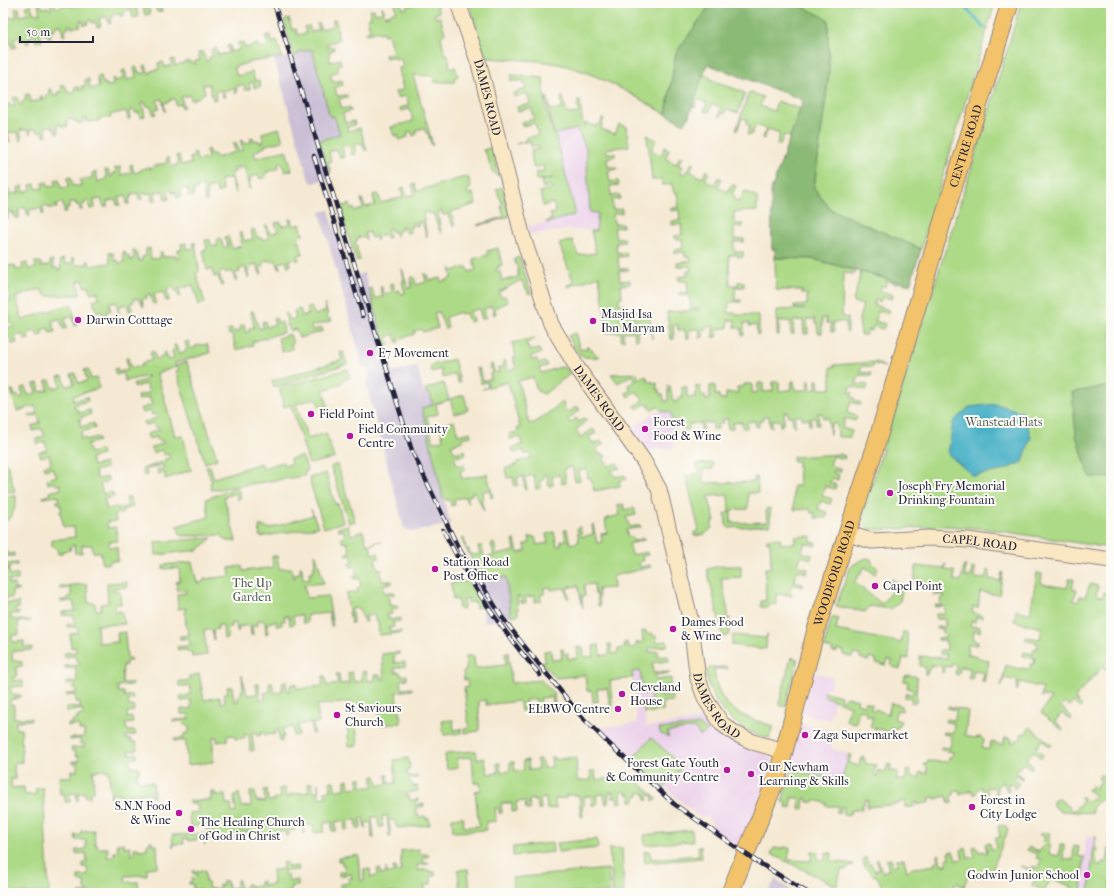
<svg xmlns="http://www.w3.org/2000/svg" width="1114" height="896" font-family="'IM FELL French Canon',serif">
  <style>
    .built { fill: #ecd1ea }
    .industrial { fill: #cbbfd5 }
    .green { fill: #adda87; stroke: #687e61 }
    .forest { fill: #8aba74; stroke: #566e58 }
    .water { fill: #47b0c6; stroke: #346980 }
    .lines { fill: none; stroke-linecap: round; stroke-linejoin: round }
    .stream { stroke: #47b0c6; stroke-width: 3 }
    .secondary-casing { stroke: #8c8687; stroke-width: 17 }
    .primary-casing { stroke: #8c8687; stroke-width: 19 }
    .secondary { stroke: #fae7c3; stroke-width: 15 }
    .primary { stroke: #f2c36a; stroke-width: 17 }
    .rail-casing { stroke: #22223b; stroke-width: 4.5 }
    .rail { stroke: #fdfcf7; stroke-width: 3; stroke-dasharray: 9; stroke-linecap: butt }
    .poi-dot { fill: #b5179e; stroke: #fdfcf7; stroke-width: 1.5 }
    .labels { text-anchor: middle; stroke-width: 4; stroke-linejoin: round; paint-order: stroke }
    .street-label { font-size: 12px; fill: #22223b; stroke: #fdfcf7 }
    .poi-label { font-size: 12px; fill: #22223b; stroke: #fdfcf7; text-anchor: start }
    .park-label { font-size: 12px; fill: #4c5952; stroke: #fdfcf7 }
  </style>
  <rect width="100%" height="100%" fill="#fdfcf7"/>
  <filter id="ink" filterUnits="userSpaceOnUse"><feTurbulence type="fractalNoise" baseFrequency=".025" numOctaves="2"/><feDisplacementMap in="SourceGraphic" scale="8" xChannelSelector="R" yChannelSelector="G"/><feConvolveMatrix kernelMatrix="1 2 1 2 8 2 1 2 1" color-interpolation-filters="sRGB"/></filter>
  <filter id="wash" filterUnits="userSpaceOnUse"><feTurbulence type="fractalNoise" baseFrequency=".012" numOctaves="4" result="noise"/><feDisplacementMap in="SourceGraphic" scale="16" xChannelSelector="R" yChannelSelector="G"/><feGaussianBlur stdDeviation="0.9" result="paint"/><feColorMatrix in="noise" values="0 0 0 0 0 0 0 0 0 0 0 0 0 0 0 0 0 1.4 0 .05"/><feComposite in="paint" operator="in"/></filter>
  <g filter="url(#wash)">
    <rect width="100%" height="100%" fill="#f5e9d3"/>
    <!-- built -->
    <path class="built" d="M577,129L586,148L590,212L598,213L596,231L567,229L560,231L530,234L528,225L535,226L574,215L555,134Z
      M662,411L671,413L674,448L645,450L631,430L653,413Z
      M640,671L643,694H650L651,702H643L646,727L710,718L732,740L746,748L765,753L771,759L773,763L770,776L739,847L711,826L713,825L708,817H699L598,728L637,723L632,672Z
      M815,672L833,678L830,688L826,687L824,696L835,700L829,720L802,713L812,673Z
      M800,723L835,732L831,747L835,750L849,754L842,779L790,770L787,776L783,773Z
      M1086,835L1095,836L1094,845L1089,893H1081Z"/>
    <!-- industrial -->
    <path class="industrial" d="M312,48L330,116L334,115L340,135L319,141L330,178L313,183L309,180L274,59L293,56L299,52Z
      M329,210L348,277L364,273L393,372L417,366L424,393L429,392L433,405L422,409L450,524L412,532L404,528L366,384L369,378L367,369L361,366L360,356L320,212Z
      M506,576L511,616H505V620L484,622L482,602L469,583Z
      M776,879L794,893H767Z"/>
    <!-- green -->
    <path class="green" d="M41,3L42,8L48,7L49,9H52L50,3H55L56,8L64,6L63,3H68L69,6L76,5L75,3H80L81,5L90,3H160L162,11L157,12L154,3L148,5L150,14L145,15L143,6L136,8L138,17L133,18L131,9L124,11V15L120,16L119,14L112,15V18L110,19L111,23L109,24L107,17L99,18L101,26L97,27L96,22L92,23L91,20L87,21L88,24L84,25L83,21H80V26L71,28V25L68,26V29L64,30L65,35L63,36L61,25L55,26V29L51,30L52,33L50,34L51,38L49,39L47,34L44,35L43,32L40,33L42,41L36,42L34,34L31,35L32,38L28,39L29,43L27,44L25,39L20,41L19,37L14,39L16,47L12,48L10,40H7L6,36L3,37V12L7,11L9,18L16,17L15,9L19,8L20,16L28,14L26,6L31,5L33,13L40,14L38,4Z
      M395,3H401L403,9L407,8L406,3L409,6L419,3H436L439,13L434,14L436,18L440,17L445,33L441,37L445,55L448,54L450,68L455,67L458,76L454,78L455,82H434L433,76L413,75L433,145H431L428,133H426L424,128L416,130L417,134L413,136L411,131L407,133L408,137L399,140L398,135L394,136L391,127L413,121L410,109L401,111L400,108L409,105L406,96L397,98L395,92L403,90L399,68L403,67L401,58L395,59L394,56L386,58L385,55L393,53L388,34L384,35L383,32L379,33L378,31L367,34L366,32L370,30L367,18L371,17L370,10L374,9L375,14L382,12L381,7H383L385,16L391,14V13L396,11Z
      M469,3H717L708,8L676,53L666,114C630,94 594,70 552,63C532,59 509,60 488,58L487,54L484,53Z
      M795,3H995L921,249L830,209L814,188L829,73L828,20Z
      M1021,3H1111V548L988,529L946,526L877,530L868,528L863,522L864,516L862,515L987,118Z
      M289,18L292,30L296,29L298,35L306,33L304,27L309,26L311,32L319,30L317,24L319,23L321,29L333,26V20L335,19L338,29L337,32L339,40L327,44L328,48L333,46L334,50L329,52L330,62L340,59L341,64L337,65L339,71L330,74L333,82L342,80L343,85L335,87L337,96L347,95V97L339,99L342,109L350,107L351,111L343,113L345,123L354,121L355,125L347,127L348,131L360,128L367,150L365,151L362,143L354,145L356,154L352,155L349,145L342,147L344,157L340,158L337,149L329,152L331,161L328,162L331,172L329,173L319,141L340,134L334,116L330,117L312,49L299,52V54L293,56L284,20Z
      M270,35L272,42L277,41L282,57L250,62L234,67L237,76L252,72L255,81L259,80L261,86L254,88L253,82L249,83L250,89L245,90L244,84L236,87L237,93H235L234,88L223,91L225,97H223L221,90L215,92L216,99L213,100L209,84L203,85L205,93L201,95L198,98L191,100L190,95L181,97L184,107L182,108L181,104L176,105L175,99H170L171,101L164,103L165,112L162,99L157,100L159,108L155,109L156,114L154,115L150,106H146L145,102L142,103L145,116L140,117L139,112L135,113L134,110L129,111L130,119H128L126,111L110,115L111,118H99V121L87,122L86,118L82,119L83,123H77V120L73,121L72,119L66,120L68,126L62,127L61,124L57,125L59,133H56L55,128L53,129L52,126L45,127L47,135L44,136L43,131L37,132L36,129L31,130L30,134L29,130H20L22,140L20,141L18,133L16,132L8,133L10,142L6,143L5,138L3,139V100H5L6,105L10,104L11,107L15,106L13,98L17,97L20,105L23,104L22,101L26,100L25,95L29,94L31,102L41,100L40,96H42L43,99L47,98L46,95L50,94L49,89H51L54,96L59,95L58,92L63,91L61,86L65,85L68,93L75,91L74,88L79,87L80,90L83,89L82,86L86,85L85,80L89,79L90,89L99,87L97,77L101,76L103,84L106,83L107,86L113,85L112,79L114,78L115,81L123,79L122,71L125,70L127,80L136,77L134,68L137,67L138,72H141L142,74L146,73L144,66L146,65L149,74L151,73V71L159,69L158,63L163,62L165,67L172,65L171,60L174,59L175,66L188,61L195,64V61L200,60L198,53L203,52L206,61L209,60V57L213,56L211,50L216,48L218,55L229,53L227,46L230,45L231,52L239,50L238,43L243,42L245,48L258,44L259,48L268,46L265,36Z
      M703,74L710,76V79L745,93L738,113L726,109L725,114L722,113L720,117L719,116L721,107L712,104L709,112L704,111L707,103L697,99L695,107L692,106Z
      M511,75L543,78L546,108L554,134L546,98L548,97L550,110L562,109L561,97H563L567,114L579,113L577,100H580L583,126H585V123L596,126L597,124L600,125L602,118L604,119L601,129L615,134L619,124L626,127L629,146L606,149L607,153H615V156L607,158L608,167H616L617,169L608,171L610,182L618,181L619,185L610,186L611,196L620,195V199L612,200L613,210L622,209V213L613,214L614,224H623V227L614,228L616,238H624L625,242L616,243L617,253L626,252L627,256L618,257L619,269L628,268L629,270L619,271L620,281L630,280V284L621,285L622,297L619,298V304H624L625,312L643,311L634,313V318L650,317L652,339L650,329L637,331L638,339L635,340L634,331L623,332L624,340H621V332L606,333L604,314L605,312L599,276L568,287L567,285L574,283L559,244L572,240L578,255L596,253L591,231H596L598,213L590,212L586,148L577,129L555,134L575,211L574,215L547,223V221L552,219L550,214L556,213L553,203L543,206L540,192L552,188L551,185L543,188L541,181L553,178L536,180L535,175L537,174V172L544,171L543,165L535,168L533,167L531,151L539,149L538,146L532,148L530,141L516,144L525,141V138L538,135L535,123L522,126L521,122L534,119L531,108L518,111L517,107L530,104L527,93L514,97L513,93L526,89L524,81H510V79H512Z
      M749,92L763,97L760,106L774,111L777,101L800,109L791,137L784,135L780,145L777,144L780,133L768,129L764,139L763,138L766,129L756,125L752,134L747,135L750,126L746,124L747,119L742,118L737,131L736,130Z
      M279,128L283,141L265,145V147L254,152L256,158L286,150L292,170L285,172L282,163L278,164L279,168L265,173L266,177L260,179L258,175L250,177L251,181L249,182L251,189H249L244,166L239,167V170L238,167L234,168L235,172L231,173L236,193H235L231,178L220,180L223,191L217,193L216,187L207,189L208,195H206L207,201H205L203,186L197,187V190H193L194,196L189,197L188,188L180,189L181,197L177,198L176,192L172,193V190L168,191L169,199L165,200L164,191L155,192L156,201H152L151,193L141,194L142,199H139L138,193L131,195V198L129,199V204H127L126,195L119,197L120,205H117L116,200L107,201V207H104L101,199L94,200L95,208L90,209L88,200L85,201V204L82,205V210H80L79,205H76V202L69,203V208H66L67,212H64L63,203L56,204L57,208H48L47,205L43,206L44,214L42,215L41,208L29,210L30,216H28L26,208L19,209V218H15L14,213H10V210H7L8,219H5L3,214V201L9,200L7,190L10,189L11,194L19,193L18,188L22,186L24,192L31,190L30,185L35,184L36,189L43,188V183L47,182L48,187L56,185L55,180L59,179L61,188L69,187L67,178L71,177L73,186H81L80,180L92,178V173L96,172L98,182L107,178L105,170H108L110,177L113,176L112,173H116L115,168L120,167L121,175L131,173L130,165L132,164L134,173L141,171V169L149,167L150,169L153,168V166L166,163L167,158H169L171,167L178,164L176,156L179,155L181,165L191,164L190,158L194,157L193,153L195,152L198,161L208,158L206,150L208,149L210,154H214L216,158L235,152L233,143L236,142L238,151L243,150L240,141L242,140L244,144L251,142L250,138L253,137L254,141L258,140L260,143L263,142L262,133Z
      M647,135L656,140L651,150L661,155L665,147L669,150L665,158L676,164L680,156L683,157L678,165L683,167L680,172L685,174L692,162L694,163L690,171L702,178L707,170L709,172L705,180L715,185L719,177L722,179L718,187L727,192L732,184L736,186L732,194L736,197L734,200L739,202L745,191L757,197V211L734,212V224H743V227H734V239H744V242H734V252H743V257H738L737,255H729L730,285H738V282H744V287H735V300H741V302H729L728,313H735L736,315H759V335H757L756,325L749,326V323H744V335L742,336L741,328H735V320H728V328L717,329V337H713V326H707V329H703V337L699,338L700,329L689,330V338H686L685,330H678V325H673L674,339H671L667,312L699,310V308L691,309L689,295L681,296L680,292L688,293L687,281H679L678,277L687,276V271H691L690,266L677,267V263L691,261L690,257H685L684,252L675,253V250L683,248L682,239H674V236L682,235L681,224L672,225V221L680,220L679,210L671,211V208L679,207L677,193H674L672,184L663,185L662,179L652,180Z
      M490,148L492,149L499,177L492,171L485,151H483V150Z
      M468,176L471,188L467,191L468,194L473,193L476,204L451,212L455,226H453L447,214L443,215L441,211L438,212L441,234L433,213L428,214L427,212L423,213L427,238L422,221L418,222L419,225L416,226L415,222L412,223V227L409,228L410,232L406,233L404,226H401L402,230L397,231L398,235L396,236L394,231L392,232L390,228L387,229L389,238L386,239L384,234L378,236L377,241L376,237L371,238L369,232L365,233L366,240L363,237L357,238V241L355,242L360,260L356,261L340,207L350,204L351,209L354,208L355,211L363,208L361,199H362L365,207L375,205L373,195L378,194L381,203L403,197L401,188L404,187L406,196L415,194L412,185L415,184L417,191Z
      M502,187L509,214L508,217L478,226L477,225L504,217L501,206L503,205L496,189Z
      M289,219H292L294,226L300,224L303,235L298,236L303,254L298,255L299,260L297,261L296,258L289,260L290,266L288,267L286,261L279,263L280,269H279L276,260L270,262L269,260L263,262L264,266L260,267L262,274H260L257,264L250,266L251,269L247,271L249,277L248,278L245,267L239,269L240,272L235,274L237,281H235L232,271L226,273L225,271L219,273L223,285L221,286L218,276L214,277L212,269L207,270L203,250L207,249L205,240H210L211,245L217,247V239L220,238L224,248L228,246L225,237L228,236L232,248L242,246L239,233H242L244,241L253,239L251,230L254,229L257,237L261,238L263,240L269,238L265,226L267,225L270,234L278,231L275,223L280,222L282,226L290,224Z
      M195,242L199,271L196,273L205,303L199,305L193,285L179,289L181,296L179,297L174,287L167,290L169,300L166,301L163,292L154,294L156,303L153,304L150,294L146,295L147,298L142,299L144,307H143L140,299L138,300L137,298L134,299V302L130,303L132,310L129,311L127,304L118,307L119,314L116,302L109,304L111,310L106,312L107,317L104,318L102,311L97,313L93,300L99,298L98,292L90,293L89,286L84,287L83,280L78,281L80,295L48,296L44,294L41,289L16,297L22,320L71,304L77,325L75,326L72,316L64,318L67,328L63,329L60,319L52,321L55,332L50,333L48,328L41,330L43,335L38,336L36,331L28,333L29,339L25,340L24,335H17L15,337L17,343L12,344L11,339L8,337L3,341V329L13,326L11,322L3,324V320L10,318L8,309L3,310V303L11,301L3,272V257H6L7,266L15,265L16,270L23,269L22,264L27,263L28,269L36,268L35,262H41V267L50,265V261L53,260V268H57L58,270L61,269L60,260L64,259L65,264L73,263L72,258H74L75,265L87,264V261H89L90,266L110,263L109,253H113L114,261L118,260V263L124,262L123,252L125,251L126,256H129L130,260H134L133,250H135L139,261H142V257L146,256V249L150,248L151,259L160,258V252H162L163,257L176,255L177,259H179L178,250L182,249L181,244L186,243V249L194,248L193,243Z
      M498,248L502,265L498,266L499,268L496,269L497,272L500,271L502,281L518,277V269L514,259L519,257L531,293L529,294L521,280L499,292L501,297L505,296L508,302L495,308L496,314L494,315L492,306L484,309L486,317L482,319L479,309L470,311L473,321L469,322L466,313L461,314V312L446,317L448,328L445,329L439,312L434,313L438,328L423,332L422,329L414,331L415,334L398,339L399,342L397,343L394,334L387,337L389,345L385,346L369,289L372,288L375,299L383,296L380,287H382L384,294L392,292L390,284L393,283L395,292L399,290L401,294L405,293L402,281L404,280L402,269L408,288L412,287L410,278L414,277L416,285L426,282L424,274H427L429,281L440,278L441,282L452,278L450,267L452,271L467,267L469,272L476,270L473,259L488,255L487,251Z
      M775,258L813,259L856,271L855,274L843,273L842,317L848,318V332H846V322H833L834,332H831V323H826V318H822V333H818L817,323H815V319H807L808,334H804L803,320L793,321L794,334H791L790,321H779V335H777V310L805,309L794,308V306L807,305V294H802V290H776Z
      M861,272L897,282L896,284L887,281L885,287L880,286L879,290L893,295L892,299L882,297L880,302L875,300L874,305L889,310L888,314L878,311L875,321L885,324L883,329L873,326L872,331L867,330L866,335H861L859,319L863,305L853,302Z
      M324,305H325L328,314L326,315L328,319H331L332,321L311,326L312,330L322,328L323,331L299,338L296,329L289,331L285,314L287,313L290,320L296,318L294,311L300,309L302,316L309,314L307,308L311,307L315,315L326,311Z
      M251,311H253L259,329L263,328L262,322L265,321L266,327L275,324L273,319L276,318L278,323L282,322L284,332L252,342L253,345L236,350L232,334L229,335L228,330L232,329L233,332L241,330L240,326L244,325L246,333L249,332V328L254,327Z
      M575,333L580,350L589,347L599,357C577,359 578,354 568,336Z
      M290,334L293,344H291L292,349L282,352L278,338Z
      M534,338L535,339L526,343L530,351L539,349L541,353L531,356L532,360L537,359L538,364L545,362L547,366L539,368L541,373L561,367L568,369L570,374L544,394L537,391L533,377L518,381L529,424L536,422L563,402L564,405L563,406L568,413L577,406L580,410L568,419L570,423L576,418L579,422L585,418L587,420L576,430L580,438L593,429L596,433L589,437L593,444L601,441L604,444L596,448L600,455L604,454L606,457L603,458L608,466L617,463L620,468L611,470L616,477L624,475L627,479L619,481L620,486L594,491L591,478H588L586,469L578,471L580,480L575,481L572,466L564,469L566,483L562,484L560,475L552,476L553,485L549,486L547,475H543L544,479L540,480L541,488L536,489L534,475L525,477L527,490H525L523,476L517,478L518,485L514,486L513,477L507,478L505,469L517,464V462L531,458L530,453L525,455L523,450L514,453L512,448L522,445L520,437L510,439L509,434L518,432L517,428L520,427L508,382L482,389L488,387L487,382L481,384L477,368H479L483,381L491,379L490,374L492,373L490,365L492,364L495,373L499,372L498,368L504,366L503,361L505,360L508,370L516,368L513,358L516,357L512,343Z
      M189,341L191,349L195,348V346L207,344L210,353L175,363L176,367L157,373L175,436H183L191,470L165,479V473L159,474L157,470L164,468L163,465L146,469L147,475L144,476L142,469L165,461V459L170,458L168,454L164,455L162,450L153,453L151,448L163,443L162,440L159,441L156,437L149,439L147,434L159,430L158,427L155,428L153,423L145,426L144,422L157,418L155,414L152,415L151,411L142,413L140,409L152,405L149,397L138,400L137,396L149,393L146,384L134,387L133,384L145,380L148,376L125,381L123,373L116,375L114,369L117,368L118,372L128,370L126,358H128L131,368L142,366V363L152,360L150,352L153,351L156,359L164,357L163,353L165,352L169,360L174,359L172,351L175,350L174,345H176L179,354L187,350L185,342Z
      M343,352L347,364L274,387L272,381L342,360L340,353Z
      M454,359L460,382L458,383L455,374L443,378L441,369L432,372L430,366Z
      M187,362L217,459L205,463L176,371L179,370L177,365Z
      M876,362L885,367L874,364L873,367L862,366L860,372L871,373V376L859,375L856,384L868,385L866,390L851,386L849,392L853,393L851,397L855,398L854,400L861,403V405L851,402L847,413L857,416L855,421L845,418L842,428L852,431L850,437H838L837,424H831L830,435L828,418H823L822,413H818L819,425H816V418H811V425H809V419H802V416H795V426H793L792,416H788V412H784V423H782V426H780V420H772V427H770L769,416L763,417V420L759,421V427H756L755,421L747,422V428H743L742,422L733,423V428L728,429V419H723V423L717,424L718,429H713V423H703V430H701V423L689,424V430H684V426H679V422H676V427H673L671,413L662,411L658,407L651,410L648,407L650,406L649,404L647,405L645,404L637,409L635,406L643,400L636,391L628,397L626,393L631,390L628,385L636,381L632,375L618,383L611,374L637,373L638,379L643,376L647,377L648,381L657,383V389H659L660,394H663L664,401H668V386H670L673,402H677L678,398H683L682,387H687V397H696V386H700L701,395H705L706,400L710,399V386L715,385V395H719L720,399H726V393H738L737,387H744V384H752V393L758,392V383H763V392L773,391V382H779V391L790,390L792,381H794L795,390H808V381L810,380L811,390L816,389V380H818L819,389H831V367H834V365Z
      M88,369L91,379L97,378L99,388L73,396L74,401L87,397L88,401L74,405L75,409H77L79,413L90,410L91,414L80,418V427L94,423L95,428L81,432L82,436L80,437V439L85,438L86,440L97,437L99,441L87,444L90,453L101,450L102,455L91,458L93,466L105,463L106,468L95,471L97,479L108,477L109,481L100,484L103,494L112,492L114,497L104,499L107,509L117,507L118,509L128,506L126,498L130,497L133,507L123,510V513L115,514L116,521L107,522L108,528L116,527L117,541L109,542V547H117L118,561H110V564H102L101,552H93L92,545H82V553H75L74,545L70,546L71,550L62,551V554H58L57,549L52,546V540L75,537L74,527H64L60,511L62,510L60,503H57V501L59,500L58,496L43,498V497L51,494L50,492L61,489L60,484L56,485L54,482L48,484L47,479L57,476L52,468L45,470L44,466L51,464L49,455L41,457L39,452L47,450L45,442L37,444L36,439L45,436L41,428L33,431L32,426L40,423L38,415L30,417L29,415L37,413L35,406L17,411L11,390H13L15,396L18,395L19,398L23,397L21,388L25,387L28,395L36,393L34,384L38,383L40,392L48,390L46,381L50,380L53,388L61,386L58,377L63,376L66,386L74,384L71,374L75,373L78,383L87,381L84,370Z
      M348,369L350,378L343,380L339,385L323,390L328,406L320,408L316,398L296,404L308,439L326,433L334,458L309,464L291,405L284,407L279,388Z
      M444,383L449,400L436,404L438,414L427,417L433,442L443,440L440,425L454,421L458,435L470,432L471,436L462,438L463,441L451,445L455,453L465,450L466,454L454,458L458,466L464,464L465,469L460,471L462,479L487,474L493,497L491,498L490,490L482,491L483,499L481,500L484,511L475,492H472V495L468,496L469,503H467L465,497L454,499L455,505L451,506L450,500H446L443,497L422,408L433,405L430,393H426L425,389Z
      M464,395L468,410L454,414L450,399Z
      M840,454L845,456L844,459L833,456L830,465L841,469L840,472L834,470V473L839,475L838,480L832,478L830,483L836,485L835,489L825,486L822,496L832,499L830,504L821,501L818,509L828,513L826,518H815V513H811L810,509L794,510L793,486H799L798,461H793V457Z
      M302,456L307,468L304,476L211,490L210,483L212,482L206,467L210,466L214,478L261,463L263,468L283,462L284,466L291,464L290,459Z
      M7,463L15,492L3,491V464Z
      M713,463V469H703V483L754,482L755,477H757L758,493H748V509L731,510V523L767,522L766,509L770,508V525L729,528L726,525L725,514L729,512L728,495L708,496L715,521L712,522V528L705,534L694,536V532L699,531L686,476L699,473L697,464Z
      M337,464L355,521L349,523L331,467Z
      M326,473L335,504H338L343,522L324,528L309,478Z
      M235,488L238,489L241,497L238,500L236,493L224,497L236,541H226L222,535L181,536L177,526L209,517L206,499Z
      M3,496H16C17,508 12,517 3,524Z
      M623,504L625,510L634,508L636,515L626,517L630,527L640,525L641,527L626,530L628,537L632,536L633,541L644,538V540L629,544L632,555L647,552L648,555L642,556L643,561L639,562L640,567L650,565L651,567L613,576L614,588L598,589L600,606H598L597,595H595L594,584L584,585L585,596L582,597L583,608L578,586L572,587L571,585V587L567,588L569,598H567L566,590L563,588L551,590V587L544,588V594L540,595L541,601L535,602V596L525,597L526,603H521L520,597H517L518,615L511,616L506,577L483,581L461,539L464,538L466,549H469L470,554L480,555L478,546H482L484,557L494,556L491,544L494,543L497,555L515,551L513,540H515L518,553L526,551L525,544L530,543L529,537H535L537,545L548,543L546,534L554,532L557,546L561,545V541L566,540L564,530H567L570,544L579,542L577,528L580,527L582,537L593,534L592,525L593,524L597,543L602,542L601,534L607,533L605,519L620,515L618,505Z
      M311,509L318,527L260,537L259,526H263L264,528L267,527L268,529L313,515Z
      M348,525L351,535L363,531L367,545L381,541L370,545L372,554L378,553L379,558L375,559L378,569H381L382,571L380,573L382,581H392V583L383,585L384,593L394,592L395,594L388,595L390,606L397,605L398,608L391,609L392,614L387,615V617H389L390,620L400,618V621L393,622L394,627L388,628L389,630H391L392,632L401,631V633L379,635L378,621H375V615L366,616L367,622H364L360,609L352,608L353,623H351L346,593L358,592L357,588L361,586L359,578L355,579L353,576L357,574L355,566L351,567L349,563L353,562L351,554L347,556L346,553L350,552L347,542L343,543L341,538L345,536L343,530L339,531L338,528Z
      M811,536V542L816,543L815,546L805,543L802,552L812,555L811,559L801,556L798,565L808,569L807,573L797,570L794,579L796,580V582L803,584V587L792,584L789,593L793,594L792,596L776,594V605L771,604L768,608L761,607V601H766L765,568H771L770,542H767V539L780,538L781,544L795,543V537Z
      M212,538L198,550L156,555L155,542Z
      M3,546H5L7,554L14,553V556L3,557V564L17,563V565L8,567L10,575H18V580H9V584H14V589H19V591H12V598H6V603H19V608L15,609V611L19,612V614H11V619L31,621L18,622L19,635H12V642L24,641V647H32V650L13,651L12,660L22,662V666L16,667L17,677H13V681H23V686L10,687L12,695H21V697L10,700V705H14V718H31V720L16,721V729H21L22,762L14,763L15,779H11V788L24,787L25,795L36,794V788H43L49,893H3Z
      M314,555H316L324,583L304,585L307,598L328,596L333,626H331L329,613L307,615V623H303L302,615L293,616L294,624L290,625L289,616H284L285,621H281L282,625L277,626L276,621L267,623L268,633L266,634L265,622L262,620H258V625L252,626L253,635H251L250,625L238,627L239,631H237L236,623H231L232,627L227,628L228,638L224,639L223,625H218V629L213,630L214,640L212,630H204L207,655L192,657V652H187V650H178L177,647L191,645L188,639H180V636L189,635L188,628H186L185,611L186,608L178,609L177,594L186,593V590H177L176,582L180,581L179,568L163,569V565L192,562L197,583L204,582V579L230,576L229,568L242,566L243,571L268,568L272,569L273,567L272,556H277L279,569L291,568L293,578L296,577L295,574L300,573V567H302L303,579L310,578L309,572L314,571L313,566H315Z
      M866,558L871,559L872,563L878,569L875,574L865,567L854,582L882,604L894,588L887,583L891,579L903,585L900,601L891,609L870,606L865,612L836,606L850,568L854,564Z
      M945,564H946L945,570L954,571V580L961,581L964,566H966L965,577H971L972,568L975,569L974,578L985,579L987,570L990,571L989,579L1000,581L1002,572H1003L999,595L980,592L978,608L973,607L972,612L982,616V618L976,617L975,622L971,621L970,626L980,627V632L974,631L973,640L978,642L977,645L968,644L967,654L989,661L984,682H982L984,673L974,670L972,679L968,678L971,669L961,666L958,675L955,674L957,666L952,664L951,667L946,666L944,672L942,673V666L931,665L927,674H925V667L920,666V656L947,658L946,654H940V650H947L946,641L938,640V638H945L946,635L943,634V629H937V627H945V619H936V614H945V606L935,607V605H941L940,599L944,598V595H933V594L939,593L938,588H933L932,583L914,582L916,566L944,569Z
      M721,566H741V577L721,578L728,612L726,618H730L729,635L723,637L707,569Z
      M1037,573L1042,574L1041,584L1067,588L1069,579H1074L1072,589L1077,590L1073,600L1078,602L1080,596L1085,597L1090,584L1098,586L1096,596L1103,597L1104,592L1111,593V657L1104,665L1111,672L1109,674L1102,667L1078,694L1075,699L1082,706L1080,708L1073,702L1069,706L1065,703L1061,707L1072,717L1070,720L1062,713L1055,721L1063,728L1062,730L1041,713L1051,698L1043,696L1041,697L1043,688L1020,682L1017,691L1016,690L1018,681L1004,678L1001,687L1006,665L1020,669L1021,668L1030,669L1031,664H1034L1035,658L1023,656L1024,652L1033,654L1034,648L1037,649L1038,643L1026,641V637L1040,639L1042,628L1014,621L1016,610L1030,614Z
      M468,581L482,602L483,607L476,608L475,602L468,603V598L464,599V609H459L458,599L453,600L451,583Z
      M126,582L127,587L114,588V591H120L121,604H115V611H121L125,624L97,625L98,643L118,642L117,633L125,632L127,658H131V661H126V665H123L122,683H133V685L118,686V692H124V696H133V699L128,700L129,706H134V711L127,712V718L132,717L133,723L125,724L128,731H135L136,735L126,736V739H131V742H136L137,750L129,751V754H137V758L130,759V766L139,767V772L137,773V781L153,782L154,797H151L150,793L139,794V798H134L133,794H128V798L122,799V794L112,793L111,799L109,774L107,770L93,771L94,792L90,793V797H86L85,793H78V801H77L76,793H70V802H65V794H60L59,777H71V771H77V763H72V761H79V756H76L75,751H72L71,748L84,747V743L80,744V739L70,740V738L84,737V730H79V725L68,726V724L72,723V721L77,720V716L83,715L82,709L67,712V707L80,708V702H76L75,695L66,696V694L76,693V688H73V684L66,685V682H77L76,668H65V666L80,665L79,661H76L75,656L65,657L64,653L76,652V647L71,648L70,634L78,633L77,627H67V624L75,623L74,616L62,615V612L75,611L73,601L61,602V600H67V597H71V588L60,589V586L87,584L88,603H95L96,610H101V604L108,603L107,583Z
      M832,617L838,619L836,630L892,641L901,643L903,632H907L909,659L903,658L900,669L891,666L892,660H888L886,665L876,663V659L869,657L868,661L860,658V655L853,654L852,657L843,655L844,651L837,650L836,653L832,652L833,649L824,647Z
      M642,631H646L647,634L652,633L653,636H656V642L667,641V646L649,648V652L658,651V657L668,656L669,661L652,663L653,673L670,672V673L655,675L656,680L671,678V685L662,686L661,697L672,696L673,701L663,702V711L644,713L643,702L651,701L650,694H643L640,671L632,672L633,678L610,681L613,711H611L607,688L597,689L598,702H593L592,690L587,691L585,675L556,678L541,662L545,661L544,651L551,650L552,660L562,659L561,649H563L564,654H568V659L578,658L577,647H583L584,657L594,656L593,646L599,645L600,655H609L608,644H611L612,654L618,653V649L625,648L624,643L627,642L628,648L636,647V643L643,642Z
      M767,634L766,649L732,645L733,635L766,638Z
      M399,652V654L394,655V663L405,662V666L395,668V672H400L401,676L407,675V679L401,680L402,689L412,688V690L396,692L397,703H399L401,723L380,725L379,710L354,713L353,702L317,705L319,723H313L314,734H312L311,723L298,725L299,735L294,736L293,727L283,728L284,737H282V742H280L278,730L275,731V734L265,735L264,732H261V735L257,736L256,732L252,733L254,750L250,751L249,734H245V738L235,739L234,735L227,736V741L217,742V737H213V762L187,765L186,741H174V739L184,738V734L189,733V725H184L183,721L173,722V720L189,719V714H181V709H191V700L181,701L180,696L190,695V686H179V681H189V676L199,674L204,700L220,697L221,703L225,702L224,694L228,693L227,687H232L234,701H238V696L242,695L241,691L243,690L242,675L247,695L257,694L256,684L259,683L260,700L265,699L264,693L270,692L269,682H272L274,693L282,692L283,681H286L287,691H290V686L296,683L297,689L322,686L323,676H325L327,686L338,684L336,674H339L340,684L349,683L348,673L352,672L354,682L362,681V672L366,671L368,681L375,680V675H380V679H384L382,654Z
      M508,652L511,683L541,680L554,694L555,707H553L552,697L540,698L542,709H537L536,699L525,700L526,710L521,711L520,703L518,701L486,705V700L479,701V731L464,733V729L469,728L464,688L468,687L467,680H464L463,672L466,671V656H474L475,668L506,665L505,653Z
      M791,657L797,659V663L785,707L779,705Z
      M710,667H727V669H714C717,708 739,716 773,726L769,738C738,732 708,704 706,671Z
      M909,675L917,677L916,703L911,702L912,698L905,697L906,693L913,694L914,690L907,688L908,682L904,681L905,676Z
      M825,692L841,696L840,699L844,700L846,697L858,700L857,703L864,705L865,702L872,704L871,710L874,711L875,709L888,714L891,703L902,706V711L897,710L894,719L901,721L897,729L890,727L889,732L870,727L873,717L866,715L867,712L859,709L856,723L846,721L850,706L824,696Z
      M948,706L968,711L965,735L973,738L980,737L984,740L982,748L988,750L991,742L1003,745L1005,737L1012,739L1011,742H1015L1016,740H1020L1022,733L1025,734L1030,727L1052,745L1050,747L1042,740L1036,748L1043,755L1041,758L1033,751L1026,760L1033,766L1031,769L1023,763L1016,772L1023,778L1022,779L1017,775L1014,778L1019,783L1014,789L1013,783L1008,784L1009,791H1007L1003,781L997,787L998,793L996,794L994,787L986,788L988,795L986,796L981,787L976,791V794H973L972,790L960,795L959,790L954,791V795L951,796L952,803L949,804L947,796L935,799L934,797L929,798L930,802L917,805V802L913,803L914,807H905V801L899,802V804L867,807L868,800H865L864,805H862V809L850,811V815L843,814L844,807H841L840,814L837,813L838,806H826V803L815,800L814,802H808V799L804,798L803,809H799L800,799L792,797L791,808L786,807L787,803L782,802L791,770L842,779L849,754L851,755L849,763L859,766L862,758L864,757L866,764L877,765L873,774L877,776L878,770L885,772L888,764L891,765L890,770L898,772L896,780H905L907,770L911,771L910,776L919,778L920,772L927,774V766L924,765V763H927L928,761L948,762L949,757H952L953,752L941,750V747L950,748L952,736L943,734L944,732L953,733L954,723L945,722L946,719L955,720L956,710L948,708Z
      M453,720L454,730L461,729V733L444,735L442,721Z
      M356,725L358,745L349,746L347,726Z
      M699,725L708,731L700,736L695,728L667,732L669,737L661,734L659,729Z
      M651,738L683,766L664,788L632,759Z
      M476,751L477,759L484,758L488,774L498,773L497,763H500L501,772L510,771V762H514L515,771L524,770L523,761L528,760L529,770L538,769L537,759H541L543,768L552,767L551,758L554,757V760L576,757L577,781L591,780L590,771H595L596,780L632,776L657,799L653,801L652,795H648V800H646L645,793L639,792V795L635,796V801H631L630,794H626V791L621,792L622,802L618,803L617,797L613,798V792H609L608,803L606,804L604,794L596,795L597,804L592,805L591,796H584V805L582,806L583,817H581L579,795H566V798L555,799L556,808L547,809L546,798L540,799L541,809H538L537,801H533V799L529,800L530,810H526L525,801L516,802L517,811L512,812V803H501L502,813H499V808H495L496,821L486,822V830L455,832L453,831L452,818L463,817L464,827L479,826L475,791L481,790L480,783H474L472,757L457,758L458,767L447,769L445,755L447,753Z
      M408,758L410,767L409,771H406L407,775H410V777L417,776V778L409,779V783H412V786H417L418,791L406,793V796H409L410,800L419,799V801L415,802L416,805L424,804V806L416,808V813H418V817L425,816L426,819L429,818L430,825L397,828L394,820H389L391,837H389L387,816H382L383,827H379L378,817H372L374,838H372L371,822L366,823V828H365L363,818L360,819L361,828L357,829L356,820H348V829L345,830L344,821L335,822L336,831H332V822L324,823V832L314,833L313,825L304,826L305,834H303L301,818L294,819L295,830L288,831L289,835L286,836L285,831H276V836L262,838L261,830L237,833V840H236L235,836L224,838L220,837V842H218L217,836H214V842L212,839H204L205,845L203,839L188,841V839H183L184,844H174L173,848L172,835L207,834L206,825L190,827L189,813L198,812L197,804H189V801L211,800V792H215V795H225L226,804H231L232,813H236L234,797H236V794L239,793L241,807L251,806L250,792H255L256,801L265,802L264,790L267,789L268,801H274V799L280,798L279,789L285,788L286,797H289V795L309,792L308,784L312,783L313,792H318V783L319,798L326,797L325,791L331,790L330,781H334L335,790L345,789V780L348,779L349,788L359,787L358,778H362L363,787H373V776H376L378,785L387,784L386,775H388L389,784L396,783L394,760Z
      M1107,773L1111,777V799H1101L1092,808V813L1060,811L1053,806V801L1057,797L1073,811L1083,801L1080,798L1082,796L1088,802L1091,798L1093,799L1095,796L1088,790L1092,785L1095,788L1101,781L1098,778L1101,774L1104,777Z
      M1004,825L1008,830L992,870L985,871L982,877L976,875L975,877L969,875L964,885L965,887L956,883L952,893H886L876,875L874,876L864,866L863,858H866L868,864H871L875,871L879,869L876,859H878L882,872L889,869L886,860L891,859L893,866L897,865L896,859H904L907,871L916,867V868L935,865L934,862L938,861L937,855H939L941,864H944V866L947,865L946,859L950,858L949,852L953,851L956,860L963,859L961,850L966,848L968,858L975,857L973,847L976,846L979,852L983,851L984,853L987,852L985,844L990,843L991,849L996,848L995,838L1000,837L998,826Z
      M94,830L95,844H97V848H108L107,857H114V852H118L117,844L124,843V847L130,846L131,855L134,854V848H138L139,850L147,849V844H150V841H152L153,845H157L158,867L147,868V875L125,876L126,882H138L139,893H79L87,892V889H85L84,881H78V876H88L87,867H83V863H87L86,853L76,854V850L86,849V840H76L75,835H81V831Z
      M692,830L693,841L645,845L644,835Z
      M1049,833V854L1059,856L1060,845H1064L1063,859L1073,860L1074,846L1079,847L1078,856L1084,857L1081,893H1072V887L1051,878L1046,888L1043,890L1032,886L1036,876L1041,878L1043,875L1020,866L1031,869L1033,866L1038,868L1041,860L1036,858L1038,855L1027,850L1029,847L1039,852L1045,843L1043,841L1045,838L1040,834Z
      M1095,836V848L1097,849L1096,864L1101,865L1102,862H1107L1111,837V893H1089Z
      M597,839L598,848L558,852L557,843Z
      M552,843L553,852L513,856V847Z
      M701,846L702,858L645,863L644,852L650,851L651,859L699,855L698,847Z
      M783,847L790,848L788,860L811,861L812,851L818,852L817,859L825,860L826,853H832L831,861L854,864L853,866L847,868L846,870H841L837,886L771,854L774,848L782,849Z
      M622,848L624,893H613L609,849Z
      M419,849V854H428V857H423V862H428L429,864L417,865L418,870H429V872H435V876H431V884L425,885V893H349L346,892V888H340V884L349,883L348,879L352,878L351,874L339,876V872H345L344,865H342V861H338V858L359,855L361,881H364V870L370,869L371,878L378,875L377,869L380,868L381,874H386V868L387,873H394L393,867H396V872L401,871V851Z
      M287,862L288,867L298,866L299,870L284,871V875H288L289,881L298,880V886H291V893H201L200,889L193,890V884H189V882L192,881V878L197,877V874H193V871L205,870L206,883H208L209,889L219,888V885H223V881H227L228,888L237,887V880H239L240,889L246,887V884H249L250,887L260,886V882L263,881V886L273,884L272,870L283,869V863Z
      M468,869L470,893H460L458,870Z
      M608,869L610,893H513L512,878Z"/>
    <!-- forest -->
    <path class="forest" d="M717,3H795L828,19L829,73L814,188L830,209L921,249L910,285L813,259L775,258V249H772L771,191L803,100L707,64L688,118L684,124L666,114L676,53L708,8Z
      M1109,386L1111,389V478L1090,477L1076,436L1072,392Z"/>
    <!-- water -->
    <path class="water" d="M996,404L1023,412L1031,437L1023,462L1001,471L973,476L948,454L953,422L969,407Z"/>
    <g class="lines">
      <!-- stream -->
      <path class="stream" d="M964,3L966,8L984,28"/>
    </g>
  </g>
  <g filter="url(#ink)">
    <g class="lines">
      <!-- secondary casing -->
      <g class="secondary-casing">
        <g id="secondary">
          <path id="s1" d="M458,3L479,64L522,234L551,324L578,369L643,460L659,489L690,618L698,679L706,700L722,724L736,734L753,742L784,751"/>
          <path id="s2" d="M848,534L872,541L928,538L968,540L1111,560"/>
        </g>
      </g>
      <!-- primary casing -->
      <g class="primary-casing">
        <g id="primary">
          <path id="s3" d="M730,893L778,774L816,630L875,448L935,246L1010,3"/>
        </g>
      </g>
      <!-- secondary -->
      <use href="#secondary" class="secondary"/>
      <!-- primary -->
      <use href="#primary" class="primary"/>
      <!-- rail casing -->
      <g class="rail-casing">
        <path id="rail" d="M274,3L412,451L458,547L502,617L525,647L580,715L605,740L674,804L756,861L808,893
          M314,156L363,316
          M443,530C469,582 502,631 540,675"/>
      </g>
      <!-- rail -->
      <use href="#rail" class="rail"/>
    </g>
  </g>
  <!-- markers -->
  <g class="poi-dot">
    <circle cx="78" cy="320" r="4"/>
    <circle cx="593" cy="321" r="4"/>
    <circle cx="370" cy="353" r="4"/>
    <circle cx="311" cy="414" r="4"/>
    <circle cx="645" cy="429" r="4"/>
    <circle cx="350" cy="436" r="4"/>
    <circle cx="890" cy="493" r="4"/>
    <circle cx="435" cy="569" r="4"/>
    <circle cx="875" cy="586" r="4"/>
    <circle cx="673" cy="629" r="4"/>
    <circle cx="622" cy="694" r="4"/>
    <circle cx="618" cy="709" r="4"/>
    <circle cx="337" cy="715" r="4"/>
    <circle cx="805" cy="735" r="4"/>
    <circle cx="727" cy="770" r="4"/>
    <circle cx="751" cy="774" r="4"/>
    <circle cx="972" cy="807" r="4"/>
    <circle cx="179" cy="813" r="4"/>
    <circle cx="191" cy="829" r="4"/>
    <circle cx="1087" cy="875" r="4"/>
  </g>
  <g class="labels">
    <!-- street labels -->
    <g class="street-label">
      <text dy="4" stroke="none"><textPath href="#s1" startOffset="99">DAMES ROAD</textPath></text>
      <text dy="4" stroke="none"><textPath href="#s3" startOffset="784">CENTRE ROAD</textPath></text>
      <text dy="4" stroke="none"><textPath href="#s1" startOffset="423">DAMES ROAD</textPath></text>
      <text dy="4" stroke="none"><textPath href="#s2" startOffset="133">CAPEL ROAD</textPath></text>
      <text dy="4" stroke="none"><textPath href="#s3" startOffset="337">WOODFORD ROAD</textPath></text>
      <text dy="4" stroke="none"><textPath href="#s1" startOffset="759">DAMES ROAD</textPath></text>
    </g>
    <!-- poi labels -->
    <g class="poi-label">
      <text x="601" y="318">Masjid Isa<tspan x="601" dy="14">Ibn Maryam</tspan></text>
      <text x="86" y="324">Darwin Cotttage</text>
      <text x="378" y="357">E7 Movement</text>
      <text x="319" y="418">Field Point</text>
      <text x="653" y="426">Forest<tspan x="653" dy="14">Food &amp; Wine</tspan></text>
      <text x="358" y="433">Field Community<tspan x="358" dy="14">Centre</tspan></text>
      <text x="898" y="490">Joseph Fry Memorial<tspan x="898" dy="14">Drinking Fountain</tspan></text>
      <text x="443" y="566">Station Road<tspan x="443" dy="14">Post Office</tspan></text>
      <text x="883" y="590">Capel Point</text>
      <text x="681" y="626">Dames Food<tspan x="681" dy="14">&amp; Wine</tspan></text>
      <text x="630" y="691">Cleveland<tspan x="630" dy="14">House</tspan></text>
      <text x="345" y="712">St Saviours<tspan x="345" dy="14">Church</tspan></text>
      <text x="610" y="713" text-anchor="end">ELBWO Centre</text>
      <text x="813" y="739">Zaga Supermarket</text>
      <text x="719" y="767" text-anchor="end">Forest Gate Youth<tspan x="719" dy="14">&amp; Community Centre</tspan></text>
      <text x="759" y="771">Our Newham<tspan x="759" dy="14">Learning &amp; Skills</tspan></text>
      <text x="980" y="804">Forest in<tspan x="980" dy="14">City Lodge</tspan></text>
      <text x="171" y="810" text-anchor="end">S.N.N Food<tspan x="171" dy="14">&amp; Wine</tspan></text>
      <text x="199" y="826">The Healing Church<tspan x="199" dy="14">of God in Christ</tspan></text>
      <text x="1079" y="879" text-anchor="end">Godwin Junior School</text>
    </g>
    <!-- park labels -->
    <g class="park-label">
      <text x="1004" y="426">Wanstead Flats</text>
      <text x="252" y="587">The Up<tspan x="252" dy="14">Garden</tspan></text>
    </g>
  </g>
  <!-- margin -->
  <rect width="1114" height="896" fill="none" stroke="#fdfcf7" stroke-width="16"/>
  <!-- scale -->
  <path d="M20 36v6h73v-6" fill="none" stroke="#22223b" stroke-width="2"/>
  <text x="26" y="36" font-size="12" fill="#22223b" stroke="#fdfcf7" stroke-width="3" paint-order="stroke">50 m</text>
</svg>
